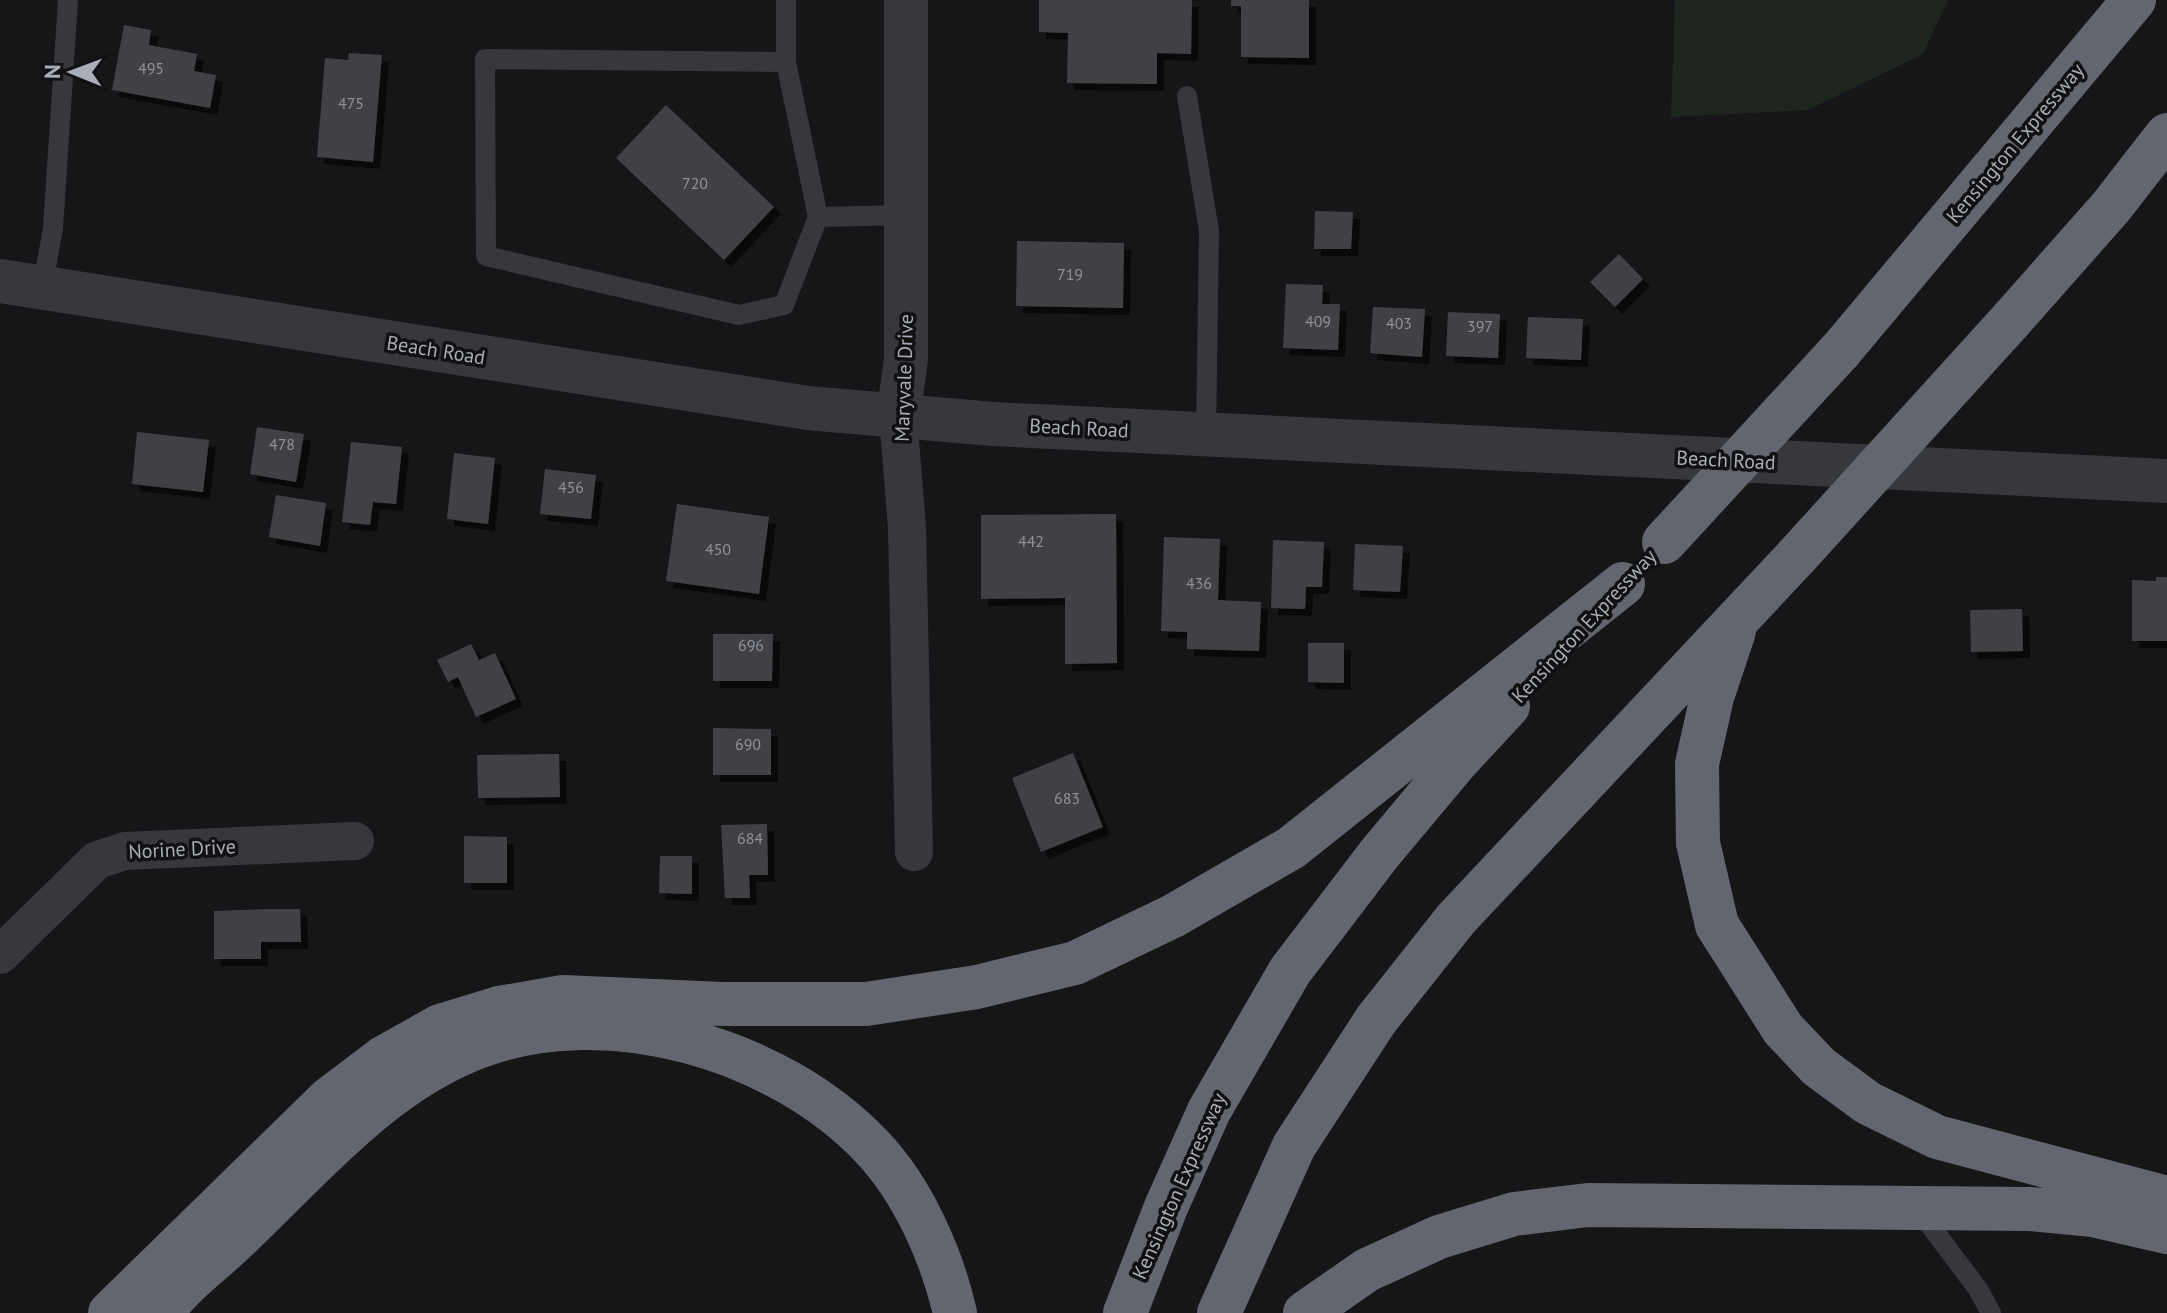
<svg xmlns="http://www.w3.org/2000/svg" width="2167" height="1313" font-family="'PT Sans',sans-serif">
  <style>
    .green { fill: #1e261f }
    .building { fill: #404145; filter: url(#shadow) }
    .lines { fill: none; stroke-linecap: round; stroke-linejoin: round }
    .service { stroke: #37383d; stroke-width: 20 }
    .minor { stroke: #37383d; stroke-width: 38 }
    .tertiary { stroke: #37383d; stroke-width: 44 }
    .motorway { stroke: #63666e; stroke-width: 44 }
    .motorway-bridge { stroke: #63666e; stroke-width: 44 }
    .labels { text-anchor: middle; stroke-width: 7; stroke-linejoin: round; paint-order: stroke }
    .number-label { font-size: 16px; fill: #8e929b }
    .street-label { font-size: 20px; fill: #a8adb8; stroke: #111113 }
  </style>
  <defs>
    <filter id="shadow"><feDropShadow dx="7" dy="7" stdDeviation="0" flood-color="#0009"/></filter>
  </defs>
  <rect width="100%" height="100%" fill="#161618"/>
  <!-- green -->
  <path class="green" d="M1675,0H1948L1923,54L1808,110L1671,117Z"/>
  <!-- building -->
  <path class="building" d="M1039,0H1192L1191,54L1157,53V84L1067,83L1068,33L1039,32Z
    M1231,0H1309V58L1241,57V6H1231Z
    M124,25L151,30L149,45L197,54L194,71L216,75L210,108L112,90Z
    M349,53L382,55L373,162L317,157L325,58L348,60Z
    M666,105L774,207L724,260L616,158Z
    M1315,211L1353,212L1351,249H1314Z
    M1017,241L1124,243L1123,308L1016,306Z
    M1619,254L1643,279L1615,307L1590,282Z
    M1286,284L1323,285L1322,304H1340L1338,350L1283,348Z
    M1373,307L1425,309L1422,357L1370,353Z
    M1448,312L1500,314L1498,358L1446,356Z
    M1528,317L1583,319L1581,360L1526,358Z
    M257,427L304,434L296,482L250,474Z
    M137,432L209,440L203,492L132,484Z
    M351,442L402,447L396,504L373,502L370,525L342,522Z
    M454,453L495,458L488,524L447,519Z
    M545,469L596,475L591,519L540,514Z
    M276,495L326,503L320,546L269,537Z
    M677,504L769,517L759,594L666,581Z
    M1116,514L1117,663L1065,664V598L981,599V515Z
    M1164,537L1220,539L1218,600L1261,602L1259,651L1187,649V632L1161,631Z
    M1273,540L1324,542L1322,587H1306L1305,609L1271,608Z
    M1355,544L1403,546L1400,592L1353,590Z
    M2156,577H2167V641H2132V580L2156,581Z
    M2022,609L2023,651L1971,652L1970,610Z
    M713,634H773L772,681H713Z
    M1308,643H1344V683L1308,682Z
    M471,644L479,660L495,653L516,699L476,717L458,677L448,682L437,660Z
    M713,728L771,729V775H713Z
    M1073,753L1103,827L1041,852L1012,778Z
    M559,754L560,797L478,798L477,755Z
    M767,824L768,875H749L750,898H725L721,825Z
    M464,836L507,837V883H464Z
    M660,856H692V894L659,893Z
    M269,909H300L301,942H261V959H214V911Z"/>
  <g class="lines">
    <!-- service -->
    <path class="service" d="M786,0V62L818,217
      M786,62L485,59L486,256L739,315L784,305L818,217L906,215
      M1187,96L1209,231L1206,434
      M42,288L53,229L68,0
      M1917,1208L1978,1289L1991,1313"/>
    <!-- minor -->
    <path class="minor" d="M898,416L907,528L914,852
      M0,955L97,860L125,851L355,841"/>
    <!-- tertiary -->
    <path class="tertiary" d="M0,281L808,408L993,424L2167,481
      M898,416L906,360V0"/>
    <!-- motorway -->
    <path class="motorway" d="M2012,319L2111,207L2167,135
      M1841,350L2134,0
      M1734,631L1712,697L1697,764L1698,843L1717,925L1783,1029L1819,1067L1868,1103L1937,1137L2167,1198
      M110,1313L329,1099L383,1058L440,1026L499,1008L563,997L723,1004H866L977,987L1075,963L1173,916L1291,848L1623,584
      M162,1313C180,1285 215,1261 239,1237C312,1168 382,1083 478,1047C607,998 778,1048 872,1147C913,1190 942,1256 955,1313
      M1125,1313L1166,1207L1209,1111L1290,971L1380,853L1457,761L1508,706
      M1219,1313L1294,1146L1376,1020L1456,919L1796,557
      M1305,1313L1367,1270L1439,1237L1514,1214L1588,1205L2030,1209L2093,1215L2167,1232"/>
    <!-- motorway-bridge -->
    <path class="motorway-bridge" d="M1664,542L1841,350
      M1796,557L2012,319"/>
  </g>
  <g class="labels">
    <!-- number labels -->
    <g class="number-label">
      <text x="151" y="74">495</text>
      <text x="351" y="109">475</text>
      <text x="695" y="189">720</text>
      <text x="1070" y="280">719</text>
      <text x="1318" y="327">409</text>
      <text x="1399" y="329">403</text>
      <text x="1480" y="332">397</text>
      <text x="282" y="450">478</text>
      <text x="571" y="493">456</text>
      <text x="1031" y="547">442</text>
      <text x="718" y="555">450</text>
      <text x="1199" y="589">436</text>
      <text x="751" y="651">696</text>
      <text x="748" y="750">690</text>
      <text x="1067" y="804">683</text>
      <text x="750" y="844">684</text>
    </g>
    <!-- street labels -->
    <g class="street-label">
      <text transform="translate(2015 143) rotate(-50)" y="7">Kensington Expressway</text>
      <text transform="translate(436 350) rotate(9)" y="7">Beach Road</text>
      <text transform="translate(904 378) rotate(-88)" y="7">Maryvale Drive</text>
      <text transform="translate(1079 428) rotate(3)" y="7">Beach Road</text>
      <text transform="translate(1726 460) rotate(3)" y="7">Beach Road</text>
      <text transform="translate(1584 626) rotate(-47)" y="7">Kensington Expressway</text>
      <text transform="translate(182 849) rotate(-3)" y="7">Norine Drive</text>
      <text transform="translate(1179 1186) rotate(-66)" y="7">Kensington Expressway</text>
    </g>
  </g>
  <!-- north arrow -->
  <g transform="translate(72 72) rotate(271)" stroke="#111113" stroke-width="6" paint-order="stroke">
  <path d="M0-6L14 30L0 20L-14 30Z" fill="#a8adb8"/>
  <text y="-12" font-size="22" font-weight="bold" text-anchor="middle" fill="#a8adb8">N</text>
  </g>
</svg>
